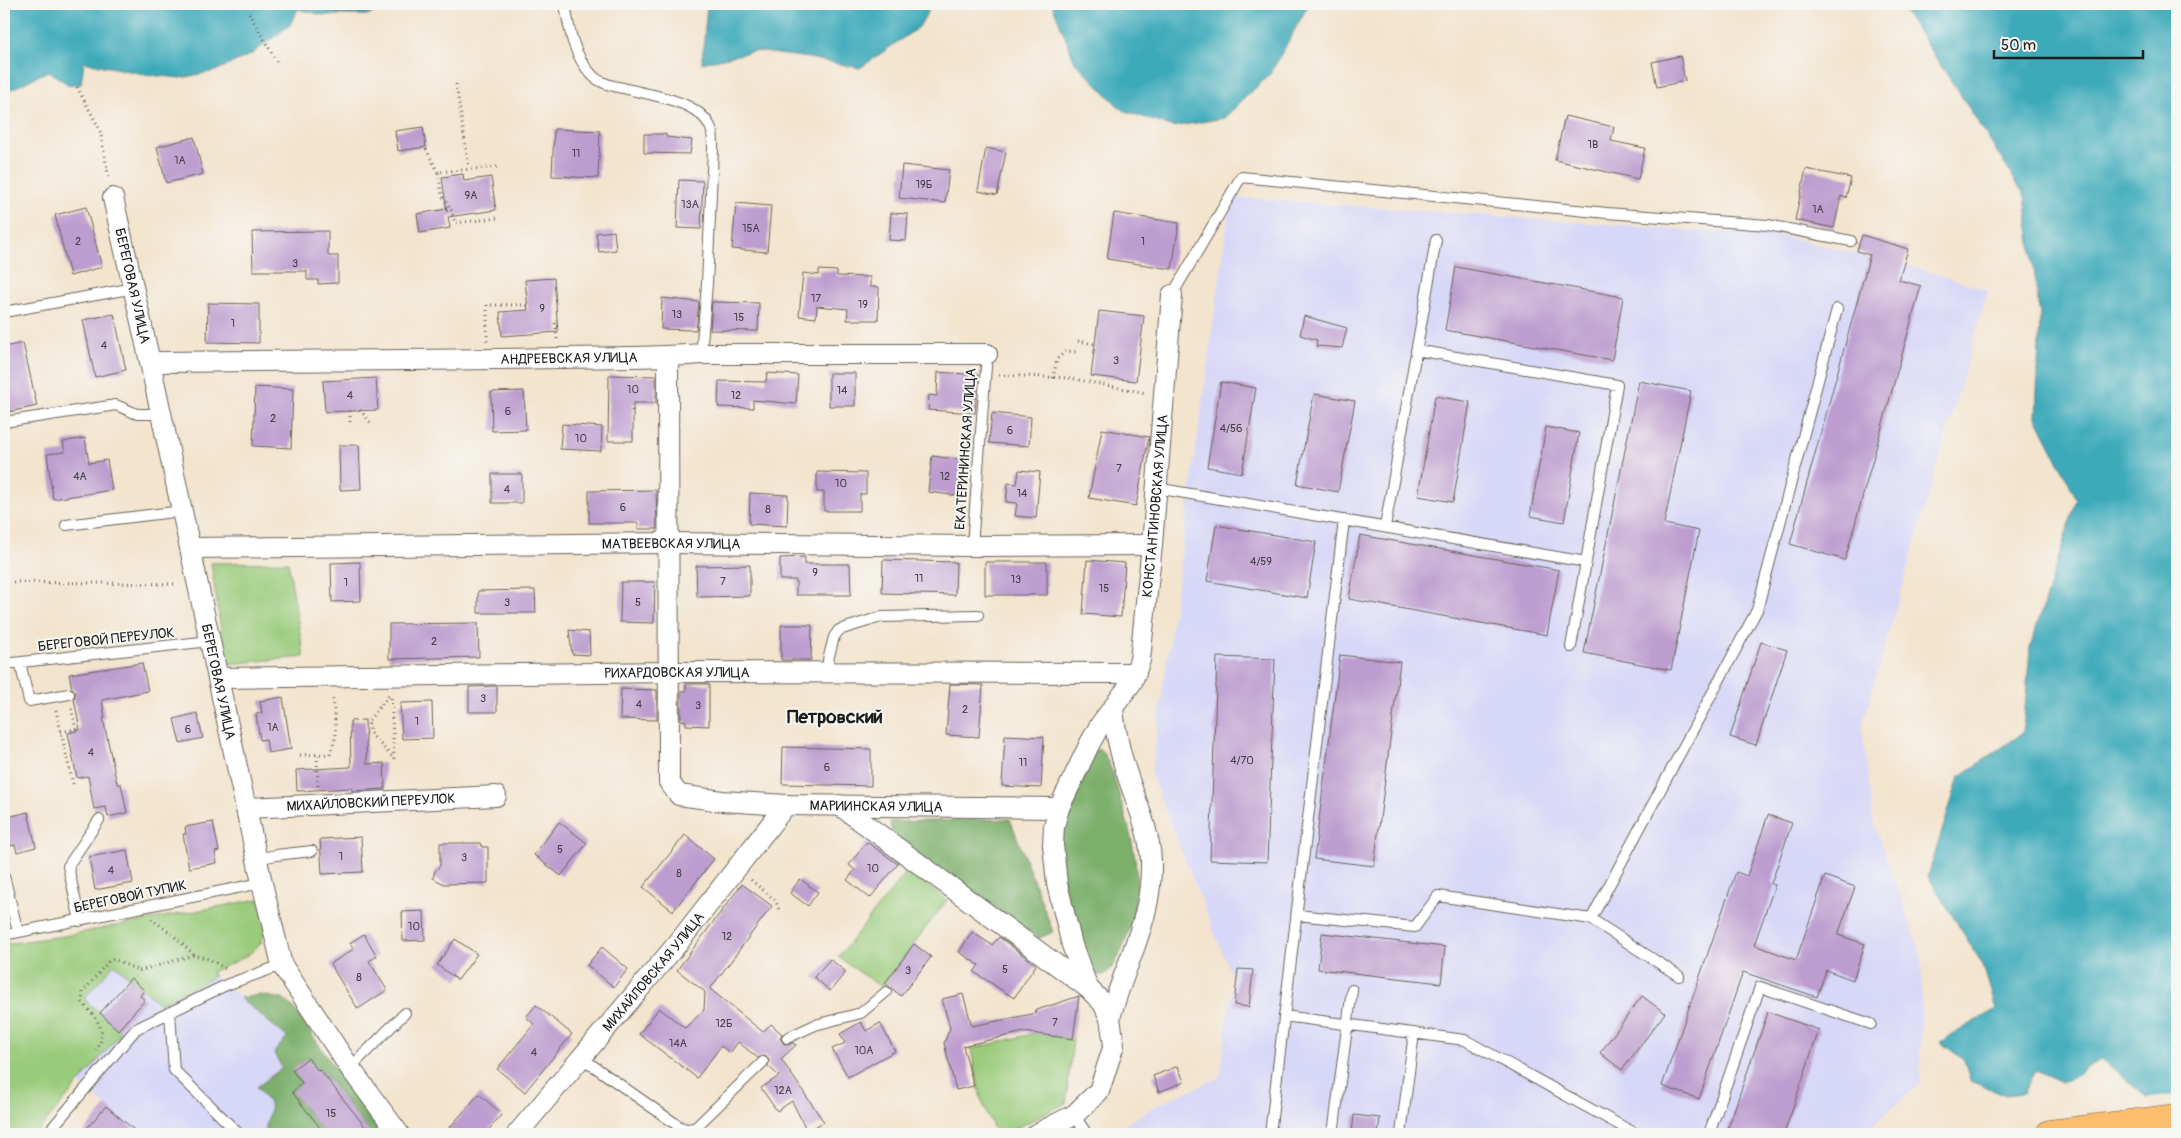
<svg xmlns="http://www.w3.org/2000/svg" width="2181" height="1138" font-family="Pangolin,sans-serif">
  <style>
    .built { fill: #d7d7f8 }
    .green { fill: #9acb7a; stroke: #5b744b }
    .forest { fill: #7baf6a; stroke: #4c6643 }
    .water { fill: #3caaba; stroke: #2c636b }
    .pier { fill: #f3e4ce }
    .building { fill: #bd9dcf }
    .lines { fill: none; stroke-linecap: round; stroke-linejoin: round }
    .lane-casing { stroke: #67625a; stroke-width: 12 }
    .street-casing { stroke: #67625a; stroke-width: 22 }
    .primary-casing { stroke: #67625a; stroke-width: 29 }
    .path { stroke: #67625a; stroke-width: 3; stroke-dasharray: 1 4; stroke-linecap: butt }
    .lane { stroke: #fff; stroke-width: 10 }
    .street { stroke: #fff; stroke-width: 20 }
    .primary { stroke: #fcbd6e; stroke-width: 28 }
    .labels { text-anchor: middle; stroke-width: 4; stroke-linejoin: round; paint-order: stroke }
    .number-label { font-size: 11px; fill: #443c49 }
    .street-label { font-size: 14px; fill: #1c1c1c; stroke: #f6f6f2 }
    .district-label { font-size: 19px; font-weight: bold; fill: #1c1c1c; stroke: #f6f6f2 }
  </style>
  <rect width="100%" height="100%" fill="#f6f6f2"/>
  <filter id="ink" filterUnits="userSpaceOnUse"><feTurbulence type="fractalNoise" baseFrequency=".02" numOctaves="2"/><feDisplacementMap in="SourceGraphic" scale="10" xChannelSelector="R" yChannelSelector="G"/><feConvolveMatrix kernelMatrix="1 2 1 2 8 2 1 2 1" color-interpolation-filters="sRGB"/></filter>
  <filter id="wash" filterUnits="userSpaceOnUse"><feTurbulence type="fractalNoise" baseFrequency=".0096" numOctaves="4" result="noise"/><feDisplacementMap in="SourceGraphic" scale="20" xChannelSelector="R" yChannelSelector="G"/><feGaussianBlur stdDeviation="1.12" result="paint"/><feColorMatrix in="noise" values="0 0 0 0 0 0 0 0 0 0 0 0 0 0 0 0 0 1.4 0 .05"/><feComposite in="paint" operator="in"/></filter>
  <g filter="url(#wash)">
    <rect width="100%" height="100%" fill="#f3e4ce"/>
    <!-- built -->
    <path class="built" d="M1231,197L1743,234L1769,233L1920,269L1988,290L1862,726L1873,821L1922,956L1920,1084L1862,1134H1119L1122,1132L1120,1128L1159,1104L1220,1077L1233,979L1151,775Z
      M114,964L211,973L287,1037L282,1067L265,1130L271,1134H139L78,1083L121,1033L84,999Z"/>
    <!-- green -->
    <path class="green" d="M288,562L304,657L226,664L211,563Z
      M907,871L947,900L881,987L838,957Z
      M259,899C261,907 265,917 265,926C267,953 231,963 211,972L215,976L160,1004L114,964L84,999L122,1032L36,1134H4V944L63,936Z
      M1036,1033L1073,1039L1066,1103L1005,1134H996L981,1099L971,1049Z"/>
    <!-- forest -->
    <path class="forest" d="M1100,749C1111,762 1115,782 1120,798C1136,850 1146,891 1124,944C1119,957 1115,966 1104,975H1095L1088,967L1068,911L1058,846L1093,751Z
      M1010,819L1053,932L1039,938L893,839L890,822Z
      M260,995L283,999L292,1006L381,1134H371L321,1070L318,1071L307,1058L292,1070L302,1083L292,1092L325,1134H271L265,1130L271,1106L257,1087L282,1068L274,1053L287,1037L240,998Z"/>
    <!-- water -->
    <path class="water" d="M4,4H390L369,15H323L298,9L290,25L252,54L215,71L181,78L149,75L84,62L81,84L69,85L48,71L4,93Z
      M707,4H932L919,27L860,68L809,58L755,51L702,63Z
      M1052,4H1309L1270,74L1224,118L1173,127L1122,110L1075,62Z
      M1886,4H2177V1134H2151L2147,1098L2102,1059L2062,1083L2035,1071L2023,1093L2006,1095L1970,1081L1964,1060L1940,1042L1996,1009L1983,965L1928,876L1959,777L2023,733L2030,648L2077,499L2036,417L2040,316L2025,196L1960,94L1902,8Z"/>
    <!-- pier -->
    <path class="pier" d="M2177,1095V1134H2148L2145,1099Z"/>
    <g id="blocks">
      <!-- building -->
      <path class="building" d="M1680,56L1685,81L1657,87L1652,62Z
        M1565,116L1614,127L1611,141L1645,148L1638,179L1555,160Z
        M423,127L426,147L398,151L395,131Z
        M554,129L600,131L598,178L552,176Z
        M644,134H666V137L692,140L690,154L644,153Z
        M194,137L203,174L166,183L157,147Z
        M986,148L1006,152L997,195L978,191Z
        M902,165L949,170L945,203L899,198Z
        M1806,169L1851,178L1846,198L1841,196L1834,228L1795,220Z
        M463,174L464,181L491,177L496,210L448,217L450,228L420,233L417,214L447,209V212L442,177Z
        M679,180L703,181L701,229L677,228Z
        M736,203L771,206L767,252L732,249Z
        M86,207L102,267L70,276L55,215Z
        M891,213L908,214L906,241L889,240Z
        M1114,213L1179,223L1172,269L1107,259Z
        M328,231V256H338V283L318,284V280H307V271H253L252,232Z
        M614,231L616,250L599,252L596,233Z
        M1862,235L1908,249L1899,280L1921,286L1845,560L1790,544L1870,255L1857,251Z
        M1456,267L1623,297L1612,360L1445,330Z
        M819,270L837,271V276L870,277V287H879L878,320H847L848,309L817,306L816,318L799,316L803,273L819,275Z
        M554,278L558,332L502,336L500,312L528,310L525,280Z
        M662,298L699,302L696,330L661,329Z
        M712,302L759,303L758,331L710,330Z
        M208,303L259,304V343L207,342Z
        M1099,311L1144,316L1136,381L1091,376Z
        M114,314L126,370L95,377L83,320Z
        M1304,316L1347,328L1342,348L1316,346L1317,340L1300,335Z
        M23,343L37,406L4,413V347Z
        M938,372L978,375L975,413L928,410L929,395L937,396Z
        M767,373L798,375L796,404L753,400V408L718,407L719,381L766,382Z
        M829,373H855V406H829Z
        M609,375L656,376V403H633V441H608Z
        M376,378L378,410L325,412L323,381Z
        M1639,381L1691,391L1664,524L1699,531L1671,670L1584,653Z
        M1221,382L1256,388L1242,473L1207,467Z
        M255,387L293,389L291,448L253,446Z
        M524,391L526,430L492,431L491,392Z
        M1314,394L1355,401L1338,492L1297,484Z
        M1435,396L1470,402L1453,502L1418,496Z
        M992,413L1031,417L1029,446L989,443Z
        M562,424L602,427L601,451L560,449Z
        M1546,427L1579,433L1564,522L1530,516Z
        M1102,429L1149,437L1136,506L1089,498Z
        M85,438L89,463L107,460L112,490L53,499L47,454L65,452L63,442Z
        M339,445H359L361,489L340,490Z
        M932,456L963,460L959,496L928,492Z
        M1019,470L1040,472L1036,518L1015,516L1017,503L1006,502L1008,483L1017,484Z
        M817,472L866,473V494H860V511H824V492H817Z
        M492,474H522V503H492Z
        M656,490L657,529H638V523H589V491Z
        M750,493L788,495L787,526L749,524Z
        M1216,525L1316,542L1307,598L1207,581Z
        M1360,535L1559,570L1547,635L1349,599Z
        M805,557L804,564H850L851,595H796V580H780V558Z
        M883,560L956,562L955,595L882,593Z
        M1087,560L1125,563L1121,617L1083,614Z
        M360,562L361,601L332,602L331,563Z
        M985,562H1047V595H985Z
        M750,565V596L697,597L696,566Z
        M621,582H655L654,623L620,622Z
        M535,590L536,613H478V591Z
        M478,623L479,657L389,659V624Z
        M781,625H812L811,660H781Z
        M569,630L589,632L590,655L572,654Z
        M1761,642L1787,650L1756,745L1730,737Z
        M1340,655L1400,662L1374,866L1314,859Z
        M1217,657L1275,659L1267,862L1210,860Z
        M142,663L148,691L102,700L105,718H103L117,784H121L127,813L108,817L106,807L94,809L88,776L77,778L68,733L80,730L74,699L76,692L72,688L69,674Z
        M686,684H709V726L686,725V721L681,720V691H686Z
        M950,684L983,685L979,737L946,735Z
        M497,686V712H469V687Z
        M621,689L657,690V720L620,719Z
        M283,697L291,749L268,753L266,739L260,740L256,714L262,713L260,701Z
        M432,702L433,738L402,739L400,703Z
        M197,713L203,738L180,743L174,719Z
        M365,720L367,764L384,763L385,789L352,791V788L297,791L296,770L351,767L350,721Z
        M1005,735L1044,737L1041,788L1002,786Z
        M783,747L871,749V786L782,784Z
        M28,812L36,847L17,852L15,845L4,847V818Z
        M1768,815L1792,823L1771,884L1775,885L1754,945L1796,960L1825,876L1855,887L1838,935L1865,944L1853,980L1826,970L1817,997L1743,972L1699,1099L1662,1086L1736,872L1747,876Z
        M213,822L219,851L215,852L217,863L189,868L183,834H186L185,827Z
        M559,822L587,843L561,876L534,855Z
        M685,835L714,859L673,911L643,887Z
        M361,837L363,872L322,874L320,839Z
        M867,842L898,864L870,898L847,880L855,870L849,865Z
        M440,843H480L482,847H488V883L444,884L433,878L435,871L440,866Z
        M127,850L133,883L95,890L89,857Z
        M800,879L818,892L808,906L790,893Z
        M742,884L772,906L710,989L763,1032L771,1024L782,1034L780,1038L783,1043L787,1045L793,1043L796,1045L781,1059L824,1122L807,1131L792,1101L777,1111L761,1088L779,1076L768,1066L769,1060L765,1056L758,1058L738,1042L730,1053L721,1046L697,1078L639,1034L659,1008L685,1028L704,1010L705,992L677,970Z
        M424,911L425,940L403,941L402,912Z
        M972,932L992,945L999,937L1036,965L1014,998L974,972L979,965L959,952Z
        M1322,933L1445,947L1441,983L1318,969Z
        M364,934L377,956L369,961L387,990L358,1009L330,964L354,949L350,943Z
        M455,939L477,954L458,980L437,965Z
        M914,944L931,957L901,996L885,983Z
        M602,947L628,969L614,987L587,965Z
        M830,959L846,972L830,991L814,977Z
        M1238,969L1253,970L1249,1007L1234,1005Z
        M131,978L144,990L140,996L145,1000L118,1030L100,1013Z
        M963,994L972,1026L1037,1013L1034,1011L1079,996L1073,1039L1024,1032L963,1046L974,1086L956,1090L944,1043L950,1028L942,999Z
        M1642,996L1665,1013L1622,1070L1600,1053Z
        M536,1005L572,1034L525,1092L497,1069L534,1024L526,1017Z
        M1768,1012L1819,1030L1784,1134H1726Z
        M861,1022L866,1031L880,1023L895,1051L848,1077L832,1049L845,1043L840,1034Z
        M308,1058L318,1071L320,1070L371,1134H325L292,1092L302,1083L292,1070Z
        M1178,1066L1184,1082L1159,1092L1153,1076Z
        M479,1094L502,1114L485,1134H444Z
        M106,1106L139,1134H82Z
        M1354,1115L1380,1118L1378,1134H1352Z"/>
    </g>
  </g>
  <g filter="url(#ink)">
    <use href="#blocks" fill-opacity="0" stroke="#67625a" stroke-width="1"/>
    <g class="lines">
      <!-- lane casing -->
      <g class="lane-casing">
        <path id="lane" d="M565,4C569,29 573,55 592,75C599,83 612,86 623,88C649,95 704,100 712,132C713,137 713,143 713,148L707,284L701,354
          M1172,295L1241,177L1607,213L1768,225L1851,241
          M4,312L134,288
          M1416,350L1617,385L1571,647
          M4,422L116,405L137,414H161
          M1156,488L1586,562
          M66,525L182,511
          M1385,527L1436,240
          M972,546L987,354
          M20,662L29,701L69,694
          M4,664L210,641
          M829,672L828,660L834,637L839,630L881,617L978,615
          M257,859L276,855L312,851
          M4,876L18,932
          M1297,915L1415,927L1438,896L1591,919L1757,610L1837,309
          M1591,919L1679,976
          M80,921L68,866L99,820
          M4,935L262,883
          M170,1013L174,1070L239,1134
          M1284,1016L1465,1040L1636,1134
          M787,1038L815,1025L861,1013L886,992
          M582,1058L680,1127L687,1129L695,1128L763,1062
          M350,1068L405,1013
          M1074,1115L1087,1134
          M47,1134L136,1029L226,985L282,965
          M1270,1134L1344,520
          M1333,1134L1352,990
          M1401,1134L1414,1033
          M1709,1134L1760,987L1871,1024"/>
      </g>
      <!-- street casing -->
      <g class="street-casing">
        <g id="street">
          <path id="s1" d="M113,198L150,362L262,883L282,965L350,1068L399,1134"/>
          <path id="s2" d="M668,357L669,782L679,795L722,801L786,805L1059,808"/>
          <path id="s3" d="M150,362C286,360 421,361 557,358C605,357 653,358 701,354H987"/>
          <path id="s4" d="M190,548L668,543L972,546L1152,545"/>
          <path id="s5" d="M218,678L669,672L1136,673"/>
          <path d="M839,805L1088,988L1103,1003L1110,1018L1114,1045L1099,1091L1074,1115L1037,1134"/>
          <path id="s6" d="M246,808L496,796"/>
          <path id="s7" d="M1088,988L1072,945L1057,884L1053,845L1054,827L1059,808L1090,743L1100,725L1132,682L1140,660L1152,545L1172,295"/>
          <path d="M1110,1018C1125,962 1153,920 1151,860C1149,825 1132,794 1123,761C1118,744 1115,727 1113,709"/>
          <path id="s8" d="M517,1134L678,943L786,805"/>
        </g>
      </g>
      <!-- primary casing -->
      <g class="primary-casing">
        <path id="primary" d="M2050,1134L2177,1118"/>
      </g>
      <!-- path -->
      <path class="path" d="M249,13L278,64
        M456,84L469,168
        M77,87L100,130L109,179
        M426,149L438,172
        M497,167L438,172L442,196L451,209L455,223L497,218
        M557,339L555,323L557,325
        M487,341V305H527
        M1078,341L1095,344
        M999,375L1069,378L1146,393
        M1053,378L1057,359L1066,351L1076,352
        M360,410L371,423
        M350,411V424
        M632,411V403
        M13,582L177,584
        M391,693L394,759L370,733L368,721Z
        M56,710L73,784
        M61,732L76,729L71,707
        M300,755L330,754L336,736L333,697
        M317,755L318,787
        M751,880L776,901L779,910
        M151,919L172,934L194,955
        M96,1051C109,1031 96,1018 82,1002L83,992L108,962L114,959L139,971L194,955L209,959L226,969"/>
      <!-- lane -->
      <use href="#lane" class="lane"/>
      <!-- street -->
      <use href="#street" class="street"/>
      <!-- primary -->
      <use href="#primary" class="primary"/>
    </g>
  </g>
  <g class="labels">
    <!-- number labels -->
    <g class="number-label">
      <text x="1593" y="148">1В</text>
      <text x="576" y="157">11</text>
      <text x="180" y="164">1А</text>
      <text x="924" y="188">19Б</text>
      <text x="471" y="199">9А</text>
      <text x="690" y="208">13А</text>
      <text x="1818" y="213">1А</text>
      <text x="751" y="232">15А</text>
      <text x="78" y="245">2</text>
      <text x="1143" y="245">1</text>
      <text x="295" y="267">3</text>
      <text x="816" y="302">17</text>
      <text x="863" y="308">19</text>
      <text x="542" y="312">9</text>
      <text x="677" y="318">13</text>
      <text x="739" y="321">15</text>
      <text x="233" y="327">1</text>
      <text x="104" y="349">4</text>
      <text x="1116" y="364">3</text>
      <text x="633" y="393">10</text>
      <text x="842" y="394">14</text>
      <text x="350" y="399">4</text>
      <text x="736" y="399">12</text>
      <text x="508" y="415">6</text>
      <text x="273" y="422">2</text>
      <text x="1231" y="432">4/56</text>
      <text x="1010" y="434">6</text>
      <text x="581" y="442">10</text>
      <text x="1119" y="472">7</text>
      <text x="80" y="480">4А</text>
      <text x="945" y="480">12</text>
      <text x="841" y="487">10</text>
      <text x="507" y="493">4</text>
      <text x="1022" y="497">14</text>
      <text x="623" y="511">6</text>
      <text x="768" y="513">8</text>
      <text x="1261" y="565">4/59</text>
      <text x="815" y="576">9</text>
      <text x="919" y="582">11</text>
      <text x="1016" y="583">13</text>
      <text x="723" y="585">7</text>
      <text x="346" y="586">1</text>
      <text x="1104" y="592">15</text>
      <text x="507" y="606">3</text>
      <text x="638" y="606">5</text>
      <text x="434" y="645">2</text>
      <text x="483" y="702">3</text>
      <text x="639" y="708">4</text>
      <text x="698" y="709">3</text>
      <text x="965" y="713">2</text>
      <text x="417" y="725">1</text>
      <text x="273" y="731">1А</text>
      <text x="188" y="733">6</text>
      <text x="91" y="756">4</text>
      <text x="1242" y="764">4/70</text>
      <text x="1023" y="766">11</text>
      <text x="827" y="771">6</text>
      <text x="560" y="853">5</text>
      <text x="341" y="860">1</text>
      <text x="464" y="861">3</text>
      <text x="873" y="872">10</text>
      <text x="111" y="874">4</text>
      <text x="679" y="877">8</text>
      <text x="414" y="930">10</text>
      <text x="727" y="940">12</text>
      <text x="1005" y="973">5</text>
      <text x="908" y="974">3</text>
      <text x="359" y="981">8</text>
      <text x="1055" y="1026">7</text>
      <text x="724" y="1027">12Б</text>
      <text x="678" y="1047">14А</text>
      <text x="864" y="1054">10А</text>
      <text x="534" y="1056">4</text>
      <text x="783" y="1094">12А</text>
      <text x="331" y="1117">15</text>
    </g>
    <!-- street labels -->
    <g class="street-label">
      <text dy="5" stroke="none"><textPath href="#s1" startOffset="90">БЕРЕГОВАЯ УЛИЦА</textPath></text>
      <text dy="5" stroke="none"><textPath href="#s3" startOffset="419">АНДРЕЕВСКАЯ УЛИЦА</textPath></text>
      <text transform="translate(965 449) rotate(-86)" y="5">ЕКАТЕРИНИНСКАЯ УЛИЦА</text>
      <text dy="5" stroke="none"><textPath href="#s7" startOffset="510">КОНСТАНТИНОВСКАЯ УЛИЦА</textPath></text>
      <text dy="5" stroke="none"><textPath href="#s4" startOffset="481">МАТВЕЕВСКАЯ УЛИЦА</textPath></text>
      <text transform="translate(106 639) rotate(-6)" y="5">БЕРЕГОВОЙ ПЕРЕУЛОК</text>
      <text dy="5" stroke="none"><textPath href="#s5" startOffset="459">РИХАРДОВСКАЯ УЛИЦА</textPath></text>
      <text dy="5" stroke="none"><textPath href="#s1" startOffset="495">БЕРЕГОВАЯ УЛИЦА</textPath></text>
      <text dy="5" stroke="none"><textPath href="#s6" startOffset="125">МИХАЙЛОВСКИЙ ПЕРЕУЛОК</textPath></text>
      <text dy="5" stroke="none"><textPath href="#s2" startOffset="639">МАРИИНСКАЯ УЛИЦА</textPath></text>
      <text transform="translate(130 896) rotate(-12)" y="5">БЕРЕГОВОЙ ТУПИК</text>
      <text dy="5" stroke="none"><textPath href="#s8" startOffset="212">МИХАЙЛОВСКАЯ УЛИЦА</textPath></text>
    </g>
    <!-- district labels -->
    <g class="district-label">
      <text x="835" y="723">Петровский</text>
    </g>
  </g>
  <!-- margin -->
  <rect width="2181" height="1138" fill="none" stroke="#f6f6f2" stroke-width="20"/>
  <!-- scale -->
  <path d="M1994 50v8h149v-8" fill="none" stroke="#1c1c1c" stroke-width="2.5"/>
  <text x="2001" y="50" font-size="15" fill="#1c1c1c" stroke="#f6f6f2" stroke-width="4" paint-order="stroke">50 m</text>
</svg>
